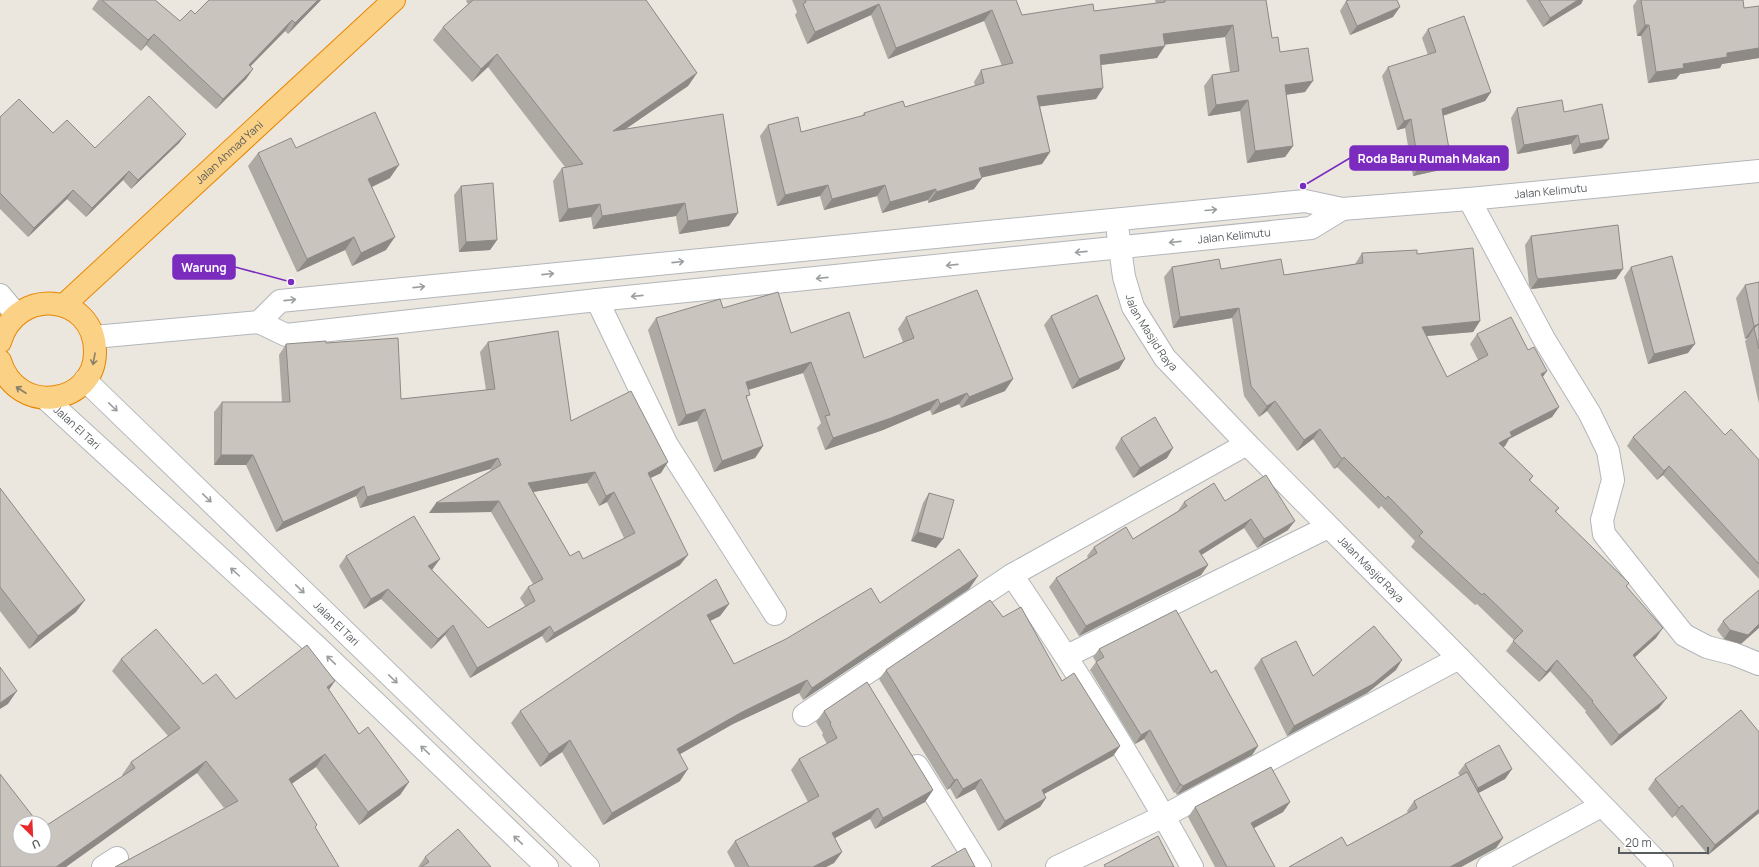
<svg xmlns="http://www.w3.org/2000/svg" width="1759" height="867" font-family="Manrope,sans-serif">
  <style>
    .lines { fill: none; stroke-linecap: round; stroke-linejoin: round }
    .minor-casing { stroke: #b2b6ba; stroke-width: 24 }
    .highway-casing { stroke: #e88703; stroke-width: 24 }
    .minor { stroke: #fff; stroke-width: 22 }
    .highway { stroke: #fbd186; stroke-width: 22 }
    .wall { fill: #ada9a3; fill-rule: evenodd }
    .shaded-wall { fill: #8d8985 }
    .building { fill: #c9c4be; stroke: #8d8985; fill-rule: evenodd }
    .oneway { stroke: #9b9ea0 }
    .oneway2 { stroke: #89806b }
    .labels { text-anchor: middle; stroke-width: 3; stroke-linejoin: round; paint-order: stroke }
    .street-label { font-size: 11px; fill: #585d60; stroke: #fff }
    .leader { fill: none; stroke: #7b2cbf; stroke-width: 1.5 }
    .callout-dot { fill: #7b2cbf; stroke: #fff; stroke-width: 1.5 }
    .callout { fill: #7b2cbf; stroke: #7b2cbf; stroke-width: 1.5 }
    .callout-label { font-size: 12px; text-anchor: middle; font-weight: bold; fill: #fff }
  </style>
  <rect width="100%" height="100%" fill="#ebe7df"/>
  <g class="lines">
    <!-- minor casing -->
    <g class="minor-casing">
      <g id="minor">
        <path d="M1469,199L1544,339L1590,414L1608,451L1613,480L1602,520L1604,534L1684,635L1707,647L1734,654L1759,664"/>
        <path id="s1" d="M1118,233L1124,277L1133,307L1165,358L1247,444L1459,658L1662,867"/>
        <path d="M0,295L16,314"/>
        <path d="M597,300L667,445L775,614"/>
        <path id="s2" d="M259,322L280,301L1305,201L1342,209L1469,199L1759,171"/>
        <path id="s3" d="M94,337L259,322L286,335L597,300L1311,228L1342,209"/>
        <path id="s4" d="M85,380L588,867"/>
        <path id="s5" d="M46,399L314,644L547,867"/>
        <path d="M1012,575C1076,670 1137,766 1192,867"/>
        <path d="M1067,656L1328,527"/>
        <path d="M804,715L1012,575L1247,444"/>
        <path d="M917,766L980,867"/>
        <path d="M103,867L117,858"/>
        <path d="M1057,867L1164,816L1459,658"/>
        <path d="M1488,867L1601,806"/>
      </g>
    </g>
    <!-- highway casing -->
    <g class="highway-casing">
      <g id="highway">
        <path id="s6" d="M64,305L394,0"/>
        <path d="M0,342C16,286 94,293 95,351C96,405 17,417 0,361"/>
      </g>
    </g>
    <!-- minor -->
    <use href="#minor" class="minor"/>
    <!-- highway -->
    <use href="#highway" class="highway"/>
  </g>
  <!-- wall -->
  <path class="wall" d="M98,0H155L180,21L195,14L209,0H321L288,34L285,31L250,66L253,69L246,79L216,109L146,45L141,51L92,9Z
    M467,0H646L697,73L688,86L625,129L738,213L729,226L679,234L676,216L593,229L591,217L559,222L553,181L562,168L565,167L488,67L472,82L433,40L443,27L468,4L466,1Z
    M792,0H1016L1022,15L1094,11L1156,3L1155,0H1266L1272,38L1305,92L1286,95L1293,146L1285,157L1247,163L1240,111L1208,116L1204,86L1212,75L1230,72L1225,37L1164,44L1157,58L1101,65L1103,88L1096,99L1040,106L1050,152L1042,164L982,177L974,189L928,203V200L882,213L877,196L824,210L820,196L777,206L760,136L768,125L801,132L862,116L864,113L905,107L975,86L974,82L981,70L1002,66L984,21L888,59L871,15L807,44L795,15L797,12Z
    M1526,0H1583L1581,4L1543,27Z
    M1637,0H1743L1744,8L1759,6V58L1722,64L1720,68L1680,74L1676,79L1648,83L1641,36H1637L1633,6Z
    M1346,1L1393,17L1350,35L1340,11Z
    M1428,29L1491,92L1485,101L1443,116L1451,160L1445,169L1413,176L1405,128L1397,130L1382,76L1388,67L1428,55L1422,38Z
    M1517,108L1564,112L1602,148L1573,154L1571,144L1517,154L1511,118Z
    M0,117L53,133L95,148L186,134L179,143L131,189L123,180L86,217L67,199L28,237L0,209Z
    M296,148L390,178L372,187L386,250L352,266L345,250L297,272L248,166L258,153Z
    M461,186L497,240L490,250L459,252L454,195Z
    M1531,236L1616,279L1531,289L1529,285L1525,245Z
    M1362,253L1417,254L1480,321L1473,332L1427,336L1447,377L1478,360L1470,344L1477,334L1528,350L1559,407L1552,417L1509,439L1505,446L1503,447L1533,476L1530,481L1559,508L1556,512L1627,586L1656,638L1635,657L1659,708L1611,746L1585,712L1586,711L1550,671L1539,682L1506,651L1514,640L1477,604L1475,605L1411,547L1415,541L1381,506L1379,509L1337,467L1334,469L1313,439L1297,451L1267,411L1259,417L1244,396L1232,318L1173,328L1164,277L1172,267L1221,269L1284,275L1355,264Z
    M1631,267L1688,353L1648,364L1624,277Z
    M1759,282V404L1745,341L1748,338L1745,339L1736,298L1745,285Z
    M723,308L791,333L864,358L903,342L898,329L906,317L1005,391L961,408L959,404L932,415L930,410L883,430L825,450L817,428L821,423L803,373L748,390L747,399L763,446L755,458L714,472L697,421L678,426L648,330L656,318Z
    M1051,316L1119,369L1072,389L1044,325Z
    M488,342L571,421L661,473L650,478L680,565L546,643L542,636L470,678L445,635L431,649L381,599L364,609L339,566L346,556L432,570L488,628L525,606L520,598L528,587L533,584L491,512L429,513L491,470L490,469L360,508L356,496L276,532L246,465H214V412L222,402H282L279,355L286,344L326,343L401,399L486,390L480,352ZM587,483L599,506L607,502L624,538L583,559L570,556L533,492Z
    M1725,435L1759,460V579L1663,475L1657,480L1627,446L1633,437Z
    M1121,438L1167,458L1133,478L1115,448Z
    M0,488L76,612L29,649L0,611Z
    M929,493L936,548L911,541L923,503Z
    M1225,501L1288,530L1257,548L1244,528L1201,555L1208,565L1201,575L1079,636L1049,587L1056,578L1088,558L1087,556L1094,547L1133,539L1178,511L1184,502Z
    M978,576L969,589L803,700L799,693L733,724L680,754V781L603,825L562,752L540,767L511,723L520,711L729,604L720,616L710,621L734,664L880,603Z
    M1759,590L1741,644L1724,639L1717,630L1723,621Z
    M1099,649L1211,673L1258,746L1252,755L1177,795L1175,792L1174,793L1144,739L1135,744L1090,670L1096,662L1093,657Z
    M121,659L203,684L236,699L329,690L359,734L409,782L400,795L359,825L316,767L292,783L224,808L197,773L20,847L123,776L122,775L131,762L168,736L112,671Z
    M1261,659L1313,676L1396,670L1367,693L1287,736L1254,668Z
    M886,670L1062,681L1120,746L1113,756L1044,794L1046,798L1040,807L998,831L975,789L956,799L950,788L947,790L879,679Z
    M824,711L933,790L925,802L875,829L870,819L835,838L842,852L834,863L826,867H735L727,852L735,841L808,802L791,770L799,759L827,744L822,735L823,733L816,722Z
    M1759,732V813L1708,855L1675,815L1672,818L1648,789L1655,779Z
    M1465,764L1512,769L1505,779L1478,793L1503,838L1496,848L1461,867H1289L1347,846L1408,813L1407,811L1414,801L1460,776L1458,773Z
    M1290,802L1283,812L1254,828L1275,867H1215L1188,817L1195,807Z
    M425,857L491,867H418Z"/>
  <!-- shaded-wall -->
  <path class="shaded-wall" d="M318,0H321L288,34L295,23Z
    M1578,0H1583L1581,4L1543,27L1550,18Z
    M879,4L871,15L807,44L815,32Z
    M1400,7L1393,17L1350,35L1357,26Z
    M992,10L984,21L888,59L896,48Z
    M292,20L285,31L241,76L249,65Z
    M1233,25L1225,37L1155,46L1163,34Z
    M1645,25H1649L1641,36H1637Z
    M154,34L146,45L141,51L148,40Z
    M1165,46L1157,58L1092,66L1100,55Z
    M1759,48V58L1722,64L1720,68L1680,74L1676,79L1648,83L1656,72L1683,64L1727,53Z
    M497,54L488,67L472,82L481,69Z
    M253,69L246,79L216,109L223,99Z
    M697,73L688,86L604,144L613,131Z
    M1313,81L1305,92L1277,96L1285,85Z
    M1103,88L1096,99L1029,108L1037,96Z
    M1491,92L1485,101L1436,118L1442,109Z
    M1248,100L1240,111L1208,116L1216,105Z
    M1411,119L1405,128L1397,130L1404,121Z
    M186,134L179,143L131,189L138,180Z
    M1578,135L1571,144L1517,154L1524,145Z
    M1609,139L1602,148L1573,154L1580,144Z
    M1293,146L1285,157L1247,163L1255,151Z
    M1050,152L1042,164L971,180L979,168Z
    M1451,160L1445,169L1413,176L1419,167Z
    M399,165L390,178L359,193L368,179Z
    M129,171L123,180L86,217L92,208Z
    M982,178L974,189L928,203L936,192Z
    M828,185L820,196L777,206L785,195Z
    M885,185L877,196L824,210L832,199Z
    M936,189L928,200L882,213L890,202Z
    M73,190L67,199L28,237L34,228Z
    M685,203L676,216L593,229L602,216Z
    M600,204L591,217L559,222L568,209Z
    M738,213L729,226L679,234L688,221Z
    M354,237L345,250L297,272L307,259Z
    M395,237L386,250L352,266L361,253Z
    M497,240L490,250L459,252L466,242Z
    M1623,269L1616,279L1531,289L1538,279Z
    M1239,308L1232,318L1173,328L1180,317Z
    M1480,321L1473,332L1415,337L1422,327Z
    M1759,324L1754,328L1748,338L1745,339L1754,326Z
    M1695,344L1688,353L1648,364L1654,354Z
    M1125,359L1119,369L1072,389L1079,379Z
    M811,362L803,373L738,393L746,382Z
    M1547,371L1540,381L1541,374Z
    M1013,379L1005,391L961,408L969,397Z
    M967,393L959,404L932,415L940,404Z
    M938,399L930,410L883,430L825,450L833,438Z
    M1275,401L1267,411L1259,417L1267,406Z
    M1559,407L1552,417L1509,439L1505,446L1492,453L1499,443L1510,432Z
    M705,409L697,421L678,426L686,415Z
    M1320,429L1313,439L1297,451L1304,440Z
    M763,446L755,458L714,472L722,461Z
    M1173,448L1167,458L1133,478L1140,468Z
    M221,455H253L246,465H214Z
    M1344,457L1337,467L1334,469L1342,459Z
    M498,458L490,469L360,508L367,497Z
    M668,462L661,473L640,483L648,473Z
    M1669,466L1663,475L1657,480L1664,471Z
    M595,472L587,483L521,494L528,483Z
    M364,486L356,496L276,532L283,522Z
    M614,492L607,502L599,506L606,496Z
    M499,501L491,512L429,513L436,503Z
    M1251,519L1244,528L1192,561L1199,551Z
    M1295,521L1288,530L1257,548L1264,539Z
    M918,532L943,539L936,548L911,541Z
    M688,555L680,565L546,643L554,633Z
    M440,559L432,570L428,566Z
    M1208,565L1201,575L1079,636L1086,626Z
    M978,576L969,589L803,700L812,688Z
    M388,589L381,599L364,609L371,599Z
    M85,600L76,612L29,649L38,636Z
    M729,604L720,616L698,627L707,615Z
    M1759,624V628L1741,644L1724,639L1730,630Z
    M453,625L445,635L431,649L438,639Z
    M550,626L542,636L470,678L477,668Z
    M1663,628L1656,638L1626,665L1633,655Z
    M1402,660L1396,670L1367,693L1287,736L1294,726Z
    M1557,660L1550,671L1539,682L1546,672Z
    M807,680L799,693L733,724L668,761L677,749L742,712Z
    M335,681L326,694L327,687Z
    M17,691L8,704L0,709V703Z
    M1667,698L1659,708L1611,746L1619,735Z
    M1150,730L1144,739L1135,744L1141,735Z
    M570,740L562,752L540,767L549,754Z
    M1120,746L1113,756L1035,799L1042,790Z
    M1258,746L1252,755L1177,795L1183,786Z
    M325,754L316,767L280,792L289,779Z
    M206,761L197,773L66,867H56Z
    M688,769L680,781L603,825L612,813Z
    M1512,769L1505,779L1471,797L1478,788Z
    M957,779L950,788L947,790L954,780Z
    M981,779L975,789L956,799L963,789Z
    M409,782L400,795L359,825L368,812Z
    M1180,784H1181L1175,792L1174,793Z
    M933,790L925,802L875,829L883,818Z
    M1046,798L1040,807L998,831L1005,821Z
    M1290,802L1283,812L1245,833L1251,823Z
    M1682,805L1675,815L1672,818L1679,808Z
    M878,808L870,819L824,844L832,833Z
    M1759,809V813L1708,855L1715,845Z
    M1503,838L1496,848L1461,867H1450Z
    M842,852L834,863L826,867H813Z"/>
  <!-- building -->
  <path class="building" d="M102,0H155L180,21L191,10L195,14L209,0H318L295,23L292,20L249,65L253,69L223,99L154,34L148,40Z
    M473,0H646L697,73L613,131L723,114L738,213L688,221L685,203L602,216L600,204L568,209L562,168L583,164L497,54L481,69L443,27Z
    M805,0H1016L1022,15L1093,4L1094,11L1165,2V0H1266L1272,38L1278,37L1280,52L1308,48L1313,81L1285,85L1293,146L1255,151L1248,100L1216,105L1212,75L1239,71L1233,25L1163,34L1165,46L1100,55L1103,88L1037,96L1050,152L979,168L982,178L936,192V189L890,202L885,185L832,199L828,185L785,195L768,125L798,117L801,132L865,115L864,113L903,101L905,107L984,83L981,70L1013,63L992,10L896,48L879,4L815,32L803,4L806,2Z
    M1349,0H1397L1400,7L1357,26L1346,1Z
    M1539,0H1578L1550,18Z
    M1641,0H1743L1744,8L1759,6V48L1727,53V57L1683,64L1684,68L1656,72L1649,25H1645Z
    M1464,16L1491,92L1442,109L1451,160L1419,167L1411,119L1404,121L1388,67L1436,52L1428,29Z
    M149,96L186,134L138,180L129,171L92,208L73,190L34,228L0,193V117L19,99L53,133L67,120L95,148Z
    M1562,100L1564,112L1602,104L1609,139L1580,144L1578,135L1524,145L1517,108Z
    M375,112L399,165L368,179L395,237L361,253L354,237L307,259L258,153L291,138L296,148Z
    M493,183L497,240L466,242L461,186Z
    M1618,225L1623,269L1538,279L1536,275L1531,236Z
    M1473,248L1480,321L1422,327L1447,377L1488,355L1477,334L1511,317L1528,350L1534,347L1547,371L1541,374L1559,407L1510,432L1512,436L1499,443L1533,476L1529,480L1559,508L1555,511L1629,583L1626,586L1663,628L1633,655L1667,698L1619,735L1592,702L1593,701L1557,660L1546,672L1513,641L1523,631L1484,593L1482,595L1419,536L1423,532L1388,496L1386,499L1344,457L1342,459L1320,429L1304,440L1275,401L1267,406L1251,386L1239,308L1180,317L1172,267L1219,259L1221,269L1281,259L1284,275L1363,263L1362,253L1417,250V254Z
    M1672,256L1695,344L1654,354L1631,267Z
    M1759,282V349L1754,328L1759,324L1754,326L1745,285Z
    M977,290L1013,379L969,397L967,393L940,404L938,399L891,418L833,438L825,416L830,415L811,362L746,382L750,395L746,396L763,446L722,461L705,409L686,415L656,318L720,299L723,308L778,292L791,333L849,312L864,358L914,338L906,317Z
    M1097,295L1125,359L1079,379L1051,316Z
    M558,331L571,421L631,391L668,462L648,473L688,555L554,633L550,626L477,668L453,625L438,639L388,589L371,599L346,556L414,516L440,559L428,566L488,628L535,601L528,587L543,579L499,501L436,503L501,465L498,458L367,497L364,486L283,522L253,455H221L222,402H290L286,344L326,341V343L398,338L401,399L495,389L488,342ZM595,472L606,496L614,492L635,533L583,559L579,551L570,556L528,483Z
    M1685,391L1725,435L1731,429L1759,460V564L1669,466L1664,471L1633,437Z
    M1155,417L1173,448L1140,468L1121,438Z
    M1266,475L1295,521L1264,539L1251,519L1199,551L1208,565L1086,626L1056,578L1097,553L1094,547L1126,527L1133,539L1187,506L1184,502L1214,483L1225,501Z
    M0,488L85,600L38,636L0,587Z
    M929,493L954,500L943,539L918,532Z
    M959,549L978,576L812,688L807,680L742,712L677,749L688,769L612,813L570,740L549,754L520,711L716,579L729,604L707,615L734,664L786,639L871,588L880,603Z
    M1759,590V624L1748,635L1730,630L1723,621Z
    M990,600L1003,617L1021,607L1062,681L1074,673L1120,746L1042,790L1046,798L1005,821L981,779L963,789L957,779L954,780L886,670Z
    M1176,610L1211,673L1216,670L1258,746L1183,786L1181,784H1180L1150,730L1141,735L1096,662L1104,657L1099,649Z
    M1374,626L1402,660L1373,684L1294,726L1261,659L1296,641L1313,676Z
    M156,629L203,684L216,674L236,699L307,645L335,681L327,687L359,734L368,727L409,782L368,812L325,754L289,779L317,825L315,827L339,867H115L238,801L206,761L56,867H0V774L38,823H20V847H44V827L135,768L131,762L180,728L121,659Z
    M0,667L17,691L0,703Z
    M867,682L933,790L883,818L878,808L832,833L842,852L813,867H749L735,841L819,796L799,759L837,738L830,724L831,723L824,711Z
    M1741,710L1759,732V809L1715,845L1682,805L1679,808L1655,779Z
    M1499,745L1512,769L1478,788L1465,764Z
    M1271,767L1290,802L1251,823L1275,867H1227L1195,807Z
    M1467,772L1503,838L1450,867H1289L1342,837L1347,846L1417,808L1414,801Z
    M458,829L491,867H421L429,862L425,857Z
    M1158,836L1174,867H1105L1104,865Z
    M965,848L975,867H931Z"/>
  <!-- one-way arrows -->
  <defs><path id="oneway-shaft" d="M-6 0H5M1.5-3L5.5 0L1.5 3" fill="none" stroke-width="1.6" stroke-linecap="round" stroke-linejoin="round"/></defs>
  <g class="oneway">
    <use href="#oneway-shaft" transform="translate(1211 210) rotate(-5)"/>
    <use href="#oneway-shaft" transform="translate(1175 242) rotate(174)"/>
    <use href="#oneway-shaft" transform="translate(1081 252) rotate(174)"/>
    <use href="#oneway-shaft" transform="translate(678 262) rotate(-6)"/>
    <use href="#oneway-shaft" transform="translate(952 265) rotate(174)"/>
    <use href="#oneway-shaft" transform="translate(548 274) rotate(-6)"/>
    <use href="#oneway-shaft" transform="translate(822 278) rotate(174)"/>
    <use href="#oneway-shaft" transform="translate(419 287) rotate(-6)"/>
    <use href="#oneway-shaft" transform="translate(637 296) rotate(174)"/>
    <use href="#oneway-shaft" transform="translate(290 300) rotate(-6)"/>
    <use href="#oneway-shaft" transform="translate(113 407) rotate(44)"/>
    <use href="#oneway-shaft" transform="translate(207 498) rotate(44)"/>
    <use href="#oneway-shaft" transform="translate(235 572) rotate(-138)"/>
    <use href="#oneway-shaft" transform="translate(300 589) rotate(44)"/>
    <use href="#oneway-shaft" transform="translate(331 660) rotate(-136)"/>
    <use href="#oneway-shaft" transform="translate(393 679) rotate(44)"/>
    <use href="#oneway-shaft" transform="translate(425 750) rotate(-136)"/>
    <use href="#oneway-shaft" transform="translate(518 840) rotate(-136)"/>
  </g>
  <g class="oneway2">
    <use href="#oneway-shaft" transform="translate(94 359) rotate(100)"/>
    <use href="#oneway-shaft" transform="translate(21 390) rotate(-147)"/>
  </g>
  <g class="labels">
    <!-- street labels -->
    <g class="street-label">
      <text dy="4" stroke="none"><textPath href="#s6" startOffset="225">Jalan Ahmad Yani</textPath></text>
      <text dy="4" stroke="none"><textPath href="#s2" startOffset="1307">Jalan Kelimutu</textPath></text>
      <text dy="4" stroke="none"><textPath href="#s3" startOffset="1149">Jalan Kelimutu</textPath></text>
      <text dy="4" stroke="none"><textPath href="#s1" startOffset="107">Jalan Masjid Raya</textPath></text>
      <text dy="4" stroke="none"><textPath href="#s5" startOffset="42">Jalan El Tari</textPath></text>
      <text dy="4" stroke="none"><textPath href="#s1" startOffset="431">Jalan Masjid Raya</textPath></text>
      <text dy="4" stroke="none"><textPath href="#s4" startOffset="350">Jalan El Tari</textPath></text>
    </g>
  </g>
  <!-- callouts -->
  <path class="leader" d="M1303 186L1350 158M291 282L235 267"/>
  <g class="callout-dot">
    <circle cx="1303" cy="186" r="4"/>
    <circle cx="291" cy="282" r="4"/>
  </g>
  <g class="callout">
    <rect x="1350" y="146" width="158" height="24" rx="4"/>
    <rect x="173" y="255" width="62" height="24" rx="4"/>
  </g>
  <g class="callout-label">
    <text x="1429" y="163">Roda Baru Rumah Makan</text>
    <text x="204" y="272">Warung</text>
  </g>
  <!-- north arrow -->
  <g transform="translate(32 835) rotate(156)"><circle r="19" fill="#ffffff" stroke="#bcbebf"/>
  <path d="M0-3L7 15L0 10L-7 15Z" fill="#e62a30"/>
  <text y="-6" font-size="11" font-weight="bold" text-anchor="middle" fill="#585d60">U</text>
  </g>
  <!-- scale -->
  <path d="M1619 847v6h89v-6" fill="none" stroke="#585d60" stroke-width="2"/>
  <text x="1625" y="847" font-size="12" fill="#585d60" stroke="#ffffff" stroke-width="3" paint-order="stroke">20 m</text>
</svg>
